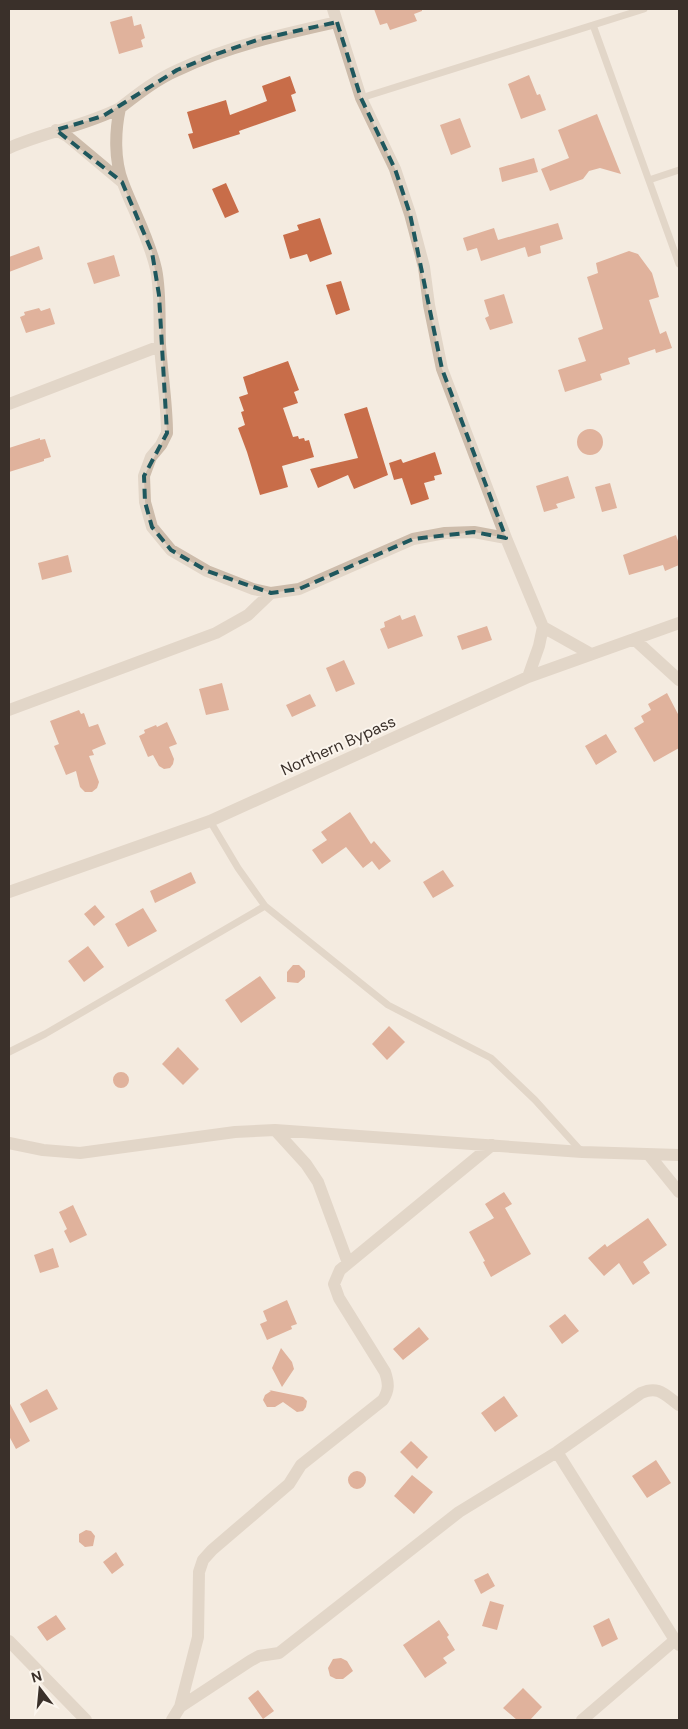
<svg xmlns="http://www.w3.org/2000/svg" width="688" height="1729" font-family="'DM Sans',sans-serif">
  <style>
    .building { fill: #c86d49 }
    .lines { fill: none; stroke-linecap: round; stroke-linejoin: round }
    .service { stroke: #cdbcab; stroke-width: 7 }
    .minor { stroke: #cdbcab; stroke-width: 12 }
    .marked { fill: none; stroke: #1e575d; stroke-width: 4; stroke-dasharray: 10 6; stroke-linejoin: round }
    .labels { text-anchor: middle; stroke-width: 4; stroke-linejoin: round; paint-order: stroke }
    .street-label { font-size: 16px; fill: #3a302a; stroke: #fbf5ed }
  </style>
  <rect width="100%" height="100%" fill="#f4ebe0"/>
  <!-- building -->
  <path class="building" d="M374,9H422V11L414,14L417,21L390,30L387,23L380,25Z
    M132,16L134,26L141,24L145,38L141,40L143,47L119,54L110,22Z
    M529,75L537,95L540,94L546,110L521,119L508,84Z
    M290,76L296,93L291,95L296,111L239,131L240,134L193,149L188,134L193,133L187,112L226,100L230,115L267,101L262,86Z
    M597,114L621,174L600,168L589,171L583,179L550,191L541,169L569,158L558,130Z
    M460,118L471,147L451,155L440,125Z
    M534,158L538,172L502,182L499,168Z
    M226,183L239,212L225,218L212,189Z
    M320,218L332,254L310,262L307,254L290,259L283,235L299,230L297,225Z
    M558,223L563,239L540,246L541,253L528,257L525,247L481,261L477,248L467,251L463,238L494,228L498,240Z
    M39,246L43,259L9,272V257Z
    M629,251L638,254L652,273L659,297L649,300L660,334L666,331L672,348L656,353L655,349L628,358L630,364L600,374L602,380L565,392L558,370L586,361L578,338L603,329L587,277L598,273L596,263Z
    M114,255L120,276L94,284L87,263Z
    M341,281L350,310L336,315L326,285Z
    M504,294L513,323L490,330L485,318L489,316L484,300Z
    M39,308L41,311L50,308L55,324L26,333L20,317L25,315L24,312Z
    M288,361L299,390L294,392L298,403L283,408L293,437L298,436L299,439L304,438L305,441L309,440L314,457L282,466L288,487L260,495L247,452L238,428L245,425L241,412L244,411L239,397L248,394L243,377Z
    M367,407L388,475L354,489L348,475L318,488L310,469L358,458L344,414Z
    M577 442a13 13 0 1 1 26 0a13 13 0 1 1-26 0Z
    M40,438V440L45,439L51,457L44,459V461L9,472V448Z
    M435,452L442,474L434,476L435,480L424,483L429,499L411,505L402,478L394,480L389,463L401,459L403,463Z
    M568,476L575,498L556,504L558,508L544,512L536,486Z
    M610,483L617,508L602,512L595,487Z
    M676,535L679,544V565L665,571L663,565L629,575L623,555Z
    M68,555L72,572L42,580L38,563Z
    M400,615L402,620L415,615L423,636L388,649L380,629L385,627L384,622Z
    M487,626L492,640L462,650L457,636Z
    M344,660L355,684L336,692L326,668Z
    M222,683L229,710L206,715L199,689Z
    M667,693L679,716V748L654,762L634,728L644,722L641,716L651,710L648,704Z
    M310,694L316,706L292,717L286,705Z
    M79,710L81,714L84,713L89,727L98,724L106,744L92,750L94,755L89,756L99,782L97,788L92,792H85L80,787L76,771L66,775L54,746L59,744L50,721Z
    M167,722L177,744L169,747L174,759L173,764L170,768L164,769L159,766L153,755L148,757L139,736L145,733L144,730L156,725L157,727Z
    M606,734L617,752L596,765L585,746Z
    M350,812L371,844L374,841L391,861L379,870L372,861L363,868L346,847L322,864L312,850L327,840L321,832Z
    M443,870L454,886L433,898L423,882Z
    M191,872L196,883L155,903L150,891Z
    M95,905L105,917L94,926L84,914Z
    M143,908L157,931L128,947L115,924Z
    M88,946L104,967L84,982L68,961Z
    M293,965H299L305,971V977L298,983L287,982V972Z
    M260,976L276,998L241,1023L225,1000Z
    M389,1026L405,1042L387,1060L372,1044Z
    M178,1047L199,1069L183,1085L162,1064Z
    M113 1080a8 8 0 1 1 16 0a8 8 0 1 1-16 0Z
    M504,1192L512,1204L505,1208L531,1254L491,1277L483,1262L485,1261L469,1232L494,1218L485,1204Z
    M73,1205L87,1235L70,1243L64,1231L67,1229L59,1212Z
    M648,1218L667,1245L643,1262L650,1273L633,1285L619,1263L604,1276L588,1258L605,1244L607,1247Z
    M53,1248L59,1267L40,1273L34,1255Z
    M287,1300L297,1324L291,1326L292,1329L267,1340L260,1324L267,1321L263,1311Z
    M565,1314L579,1331L562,1344L549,1326Z
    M419,1327L429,1339L403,1360L393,1349Z
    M281,1348L292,1362L294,1369L282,1387L272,1368Z
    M47,1389L58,1409L30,1423L20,1404Z
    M269,1390L303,1397L307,1401L306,1407L303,1411L297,1412L283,1402L275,1407H267L263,1400L265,1395L271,1391Z
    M504,1396L518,1416L495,1432L481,1413Z
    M9,1402L30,1441L16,1449L9,1436Z
    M411,1441L428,1457L417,1469L400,1452Z
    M656,1460L671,1483L647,1498L632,1476Z
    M348 1480a9 9 0 1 1 18 0a9 9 0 1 1-18 0Z
    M412,1475L433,1492L414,1514L394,1496Z
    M86,1530L91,1531L95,1536L93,1546L85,1547L79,1542V1534Z
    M116,1552L124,1565L112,1574L103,1562Z
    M488,1573L495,1586L481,1594L474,1580Z
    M490,1601L504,1605L497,1630L482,1626Z
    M56,1615L66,1629L47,1641L37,1627Z
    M609,1618L618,1639L602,1647L593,1626Z
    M439,1620L449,1635L447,1637L455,1650L443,1658L447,1663L425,1678L403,1645Z
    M341,1658L347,1661L353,1671L343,1679H336L330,1676L328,1668L333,1659Z
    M523,1688L542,1707L530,1720H517L503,1708Z
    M258,1690L274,1711L263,1719L248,1698Z"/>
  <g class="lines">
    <!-- service -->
    <path class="service" d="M593,25L679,264
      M361,98L644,9
      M649,180L679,170
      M210,821L238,868L265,906L388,1005L491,1058L535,1100L581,1151
      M9,1052L45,1034L265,906"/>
    <!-- minor -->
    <path class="minor" d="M333,9L361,98L395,169L410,214L424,267L429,305L442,369L506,538L543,627L539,646L528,677
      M337,22C283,34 229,46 178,70C157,79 138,94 120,108C115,131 114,160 123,183C134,212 149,238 156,269C161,294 159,320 160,345C162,375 167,404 167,433L161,445L151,457L144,476L145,502L152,527L171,550L207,571L253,589L271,593L299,589L413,539L445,533L474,532L506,538
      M56,130L67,136L122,182
      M9,148C45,132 85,126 120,108
      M9,404L160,346
      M543,627L591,654
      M634,639L679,680
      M9,710L216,633L248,615L271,593
      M9,892L210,821L528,677L679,623
      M275,1130L306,1164L318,1182L348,1263
      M9,1143L43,1150L80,1153L235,1132L275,1130L582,1152L679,1155
      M649,1155L679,1192
      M557,1452L675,1640L679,1645
      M9,1641L86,1720
      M180,1707L198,1637L199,1572L203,1560L212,1550L289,1484L301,1465L383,1400C389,1390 389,1384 385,1372L339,1298L334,1284L340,1270L492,1145
      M172,1720L180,1707L250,1661L259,1656L279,1653L459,1512L557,1452L641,1393C659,1385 665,1395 679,1405
      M582,1720L675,1640"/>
  </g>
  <!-- marked area -->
  <path d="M0 0H688V1729H0ZM337,22L361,98L395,169L410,214L442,369L506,538L474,532L413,539L299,589L271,593L207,571L171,550L152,527L145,502L144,476L167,433L159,295L152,252L122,182L56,130L103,116L177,70L214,55L260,39Z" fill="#f4ebe0" fill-opacity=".55" fill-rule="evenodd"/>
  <path class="marked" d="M337,22L361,98L395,169L410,214L442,369L506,538L474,532L413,539L299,589L271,593L207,571L171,550L152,527L145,502L144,476L167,433L159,295L152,252L122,182L56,130L103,116L177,70L214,55L260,39Z"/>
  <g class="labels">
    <!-- street labels -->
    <g class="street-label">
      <text transform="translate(338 745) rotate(-24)" y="6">Northern Bypass</text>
    </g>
  </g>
  <!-- border -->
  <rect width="688" height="1729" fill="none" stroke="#3a302a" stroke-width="20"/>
  <!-- north arrow -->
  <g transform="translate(40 1689) rotate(344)" stroke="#fbf5ed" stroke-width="4" paint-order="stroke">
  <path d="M0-4L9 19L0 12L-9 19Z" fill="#3a302a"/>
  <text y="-8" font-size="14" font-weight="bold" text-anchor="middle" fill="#3a302a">N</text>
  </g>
</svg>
